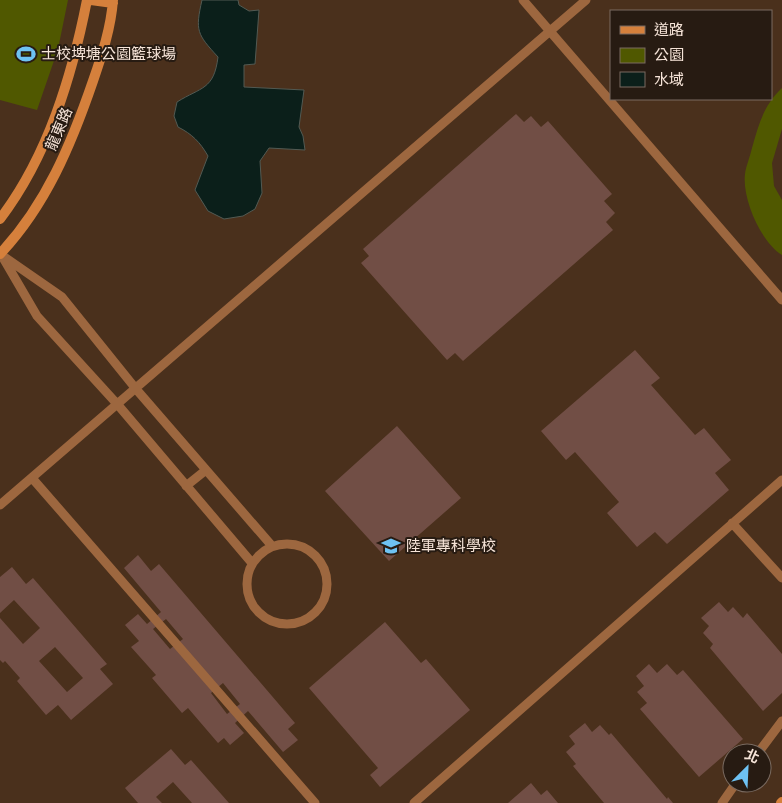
<svg xmlns="http://www.w3.org/2000/svg" width="782" height="803" font-family="Poppins,'Noto Sans TC',sans-serif">
  <style>
    .green { fill: #505800 }
    .water { fill: #0b1f1a; stroke: #525a53 }
    .building { fill: #714e45; fill-rule: evenodd }
    .lines { fill: none; stroke-linecap: round; stroke-linejoin: round }
    .lane { stroke: #9d673f; stroke-width: 9 }
    .secondary { stroke: #d5803c; stroke-width: 10 }
    .labels { text-anchor: middle; stroke-width: 4; stroke-linejoin: round; paint-order: stroke }
    .poi-label { font-size: 15px; fill: #f6e4d8; stroke: #271b12; text-anchor: start }
    .street-label { font-size: 15px; fill: #f6e4d8; stroke: #271b12 }
  </style>
  <rect width="100%" height="100%" fill="#4a301c"/>
  <!-- green -->
  <path class="green" d="M0,0H68L58,49L37,110L0,100Z
    M782,88V129L772,163L774,186L782,200V255C761,242 742,199 745,174C746,166 750,157 752,148C759,124 763,106 782,88Z"/>
  <!-- water -->
  <path class="water" d="M202,0H238L239,5L249,11L259,10L255,64L244,65V87L304,90L299,127L303,136L305,150L269,148L260,161L262,193L255,209L243,216L224,219L208,211L195,190L208,156C200,142 192,134 178,127L174,116L177,102C201,87 214,90 218,57C197,34 195,31 202,0Z"/>
  <!-- building -->
  <path class="building" d="M516,114L524,122L531,116L541,127L548,121L612,194L604,201L615,213L606,222L613,230L463,361L455,353L447,360L361,263L369,256L363,249Z
    M635,350L660,378L651,385L695,435L704,428L731,460L715,473L729,490L667,544L655,532L637,547L607,513L619,502L575,452L566,460L541,431Z
    M397,426L461,498L389,561L325,491Z
    M138,555L151,571L159,564L295,723L288,729L298,740L283,752L248,711L235,723L244,733L230,745L224,738L218,743L188,708L182,713L152,678L156,675L131,647L139,641L125,625L138,614L147,624L161,612L124,568ZM166,619L183,639L170,649L153,629ZM223,683L240,704L227,714L211,693Z
    M12,567L26,584L33,578L107,664L100,669L113,684L71,720L58,705L46,715L17,681L20,678L5,661L3,663L0,660V618L23,644L40,628L14,600L0,613V577ZM55,647L83,678L67,692L39,661Z
    M719,602L728,612L733,607L743,618L747,613L782,654V693L763,711L710,648L713,644L703,633L709,626L701,618Z
    M385,622L421,663L426,659L470,710L380,787L370,775L378,768L309,688Z
    M649,664L657,673L667,664L677,675L683,670L743,739L699,777L640,709L647,703L637,692L644,686L636,676Z
    M585,723L592,732L600,725L609,735L611,733L667,799L668,797L673,803H604L573,766L576,764L566,752L575,744L569,736Z
    M171,749L185,765L191,760L229,803H192L173,782L156,797L162,803H138L125,788Z
    M531,783L541,795L547,790L558,803H508Z"/>
  <g class="lines">
    <!-- lane -->
    <path class="lane" d="M523,0L782,300
      M0,254L62,297L136,389L272,546
      M2,256L37,316L118,405L252,563
      M32,478L315,803
      M186,486L206,470
      M0,505L586,0
      M732,523L782,578
      M247 584a40 40 0 1 1 80 0a40 40 0 1 1-80 0Z
      M758,753L782,721
      M414,803L782,480
      M722,803L736,783"/>
    <!-- secondary -->
    <path class="secondary" d="M91,0L113,3
      M0,219C48,156 72,76 87,0
      M0,254C46,205 71,145 93,81C102,55 111,28 113,0
      M781,803L782,802"/>
  </g>
  <!-- icons -->
  <defs>
    <g id="stadium-bare" transform="scale(1.5)"><path d="M0-5a6.5 5 0 1 0 0 10a6.5 5 0 1 0 0-10ZM-3.5-1.8h7v3.6h-7Z" fill="#6ec2f3" stroke="#271b12" stroke-width="2.5" paint-order="stroke"/></g>
    <g id="university-bare" transform="scale(1.5)"><path d="M0-5L7-2L0 1L-7-2ZM-4 1L0 2.5L4 1V4Q0 6-4 4Z" fill="#6ec2f3" stroke="#271b12" stroke-width="2.5" paint-order="stroke"/></g>
  </defs>
  <g fill-rule="evenodd">
    <use href="#stadium-bare" x="26" y="54"/>
    <use href="#university-bare" x="391" y="546"/>
  </g>
  <g class="labels">
    <!-- poi labels -->
    <g class="poi-label">
      <text x="41" y="59">士校埤塘公園籃球場</text>
      <text x="406" y="551">陸軍專科學校</text>
    </g>
    <!-- street labels -->
    <g class="street-label">
      <text transform="translate(59 129) rotate(-67)" y="5">龍東路</text>
    </g>
  </g>
  <!-- legend -->
  <rect x="610" y="10" width="162" height="90" fill="#271b12" stroke="#7a6b61"/>
  <rect x="620" y="26" width="25" height="8" fill="#d5803c" stroke="#7a6b61"/>
  <text x="654" y="35" font-size="15" fill="#f6e4d8">道路</text>
  <rect x="620" y="48" width="25" height="15" fill="#505800" stroke="#7a6b61"/>
  <text x="654" y="60" font-size="15" fill="#f6e4d8">公園</text>
  <rect x="620" y="72" width="25" height="15" fill="#0b1f1a" stroke="#7a6b61"/>
  <text x="654" y="85" font-size="15" fill="#f6e4d8">水域</text>
  <!-- north arrow -->
  <g transform="translate(747 768) rotate(24)"><circle r="24" fill="#271b12" stroke="#7a6b61"/>
  <path d="M0-4L9 19L0 12L-9 19Z" fill="#6ec2f3"/>
  <text y="-8" font-size="14" font-weight="bold" text-anchor="middle" fill="#f6e4d8">北</text>
  </g>
</svg>
